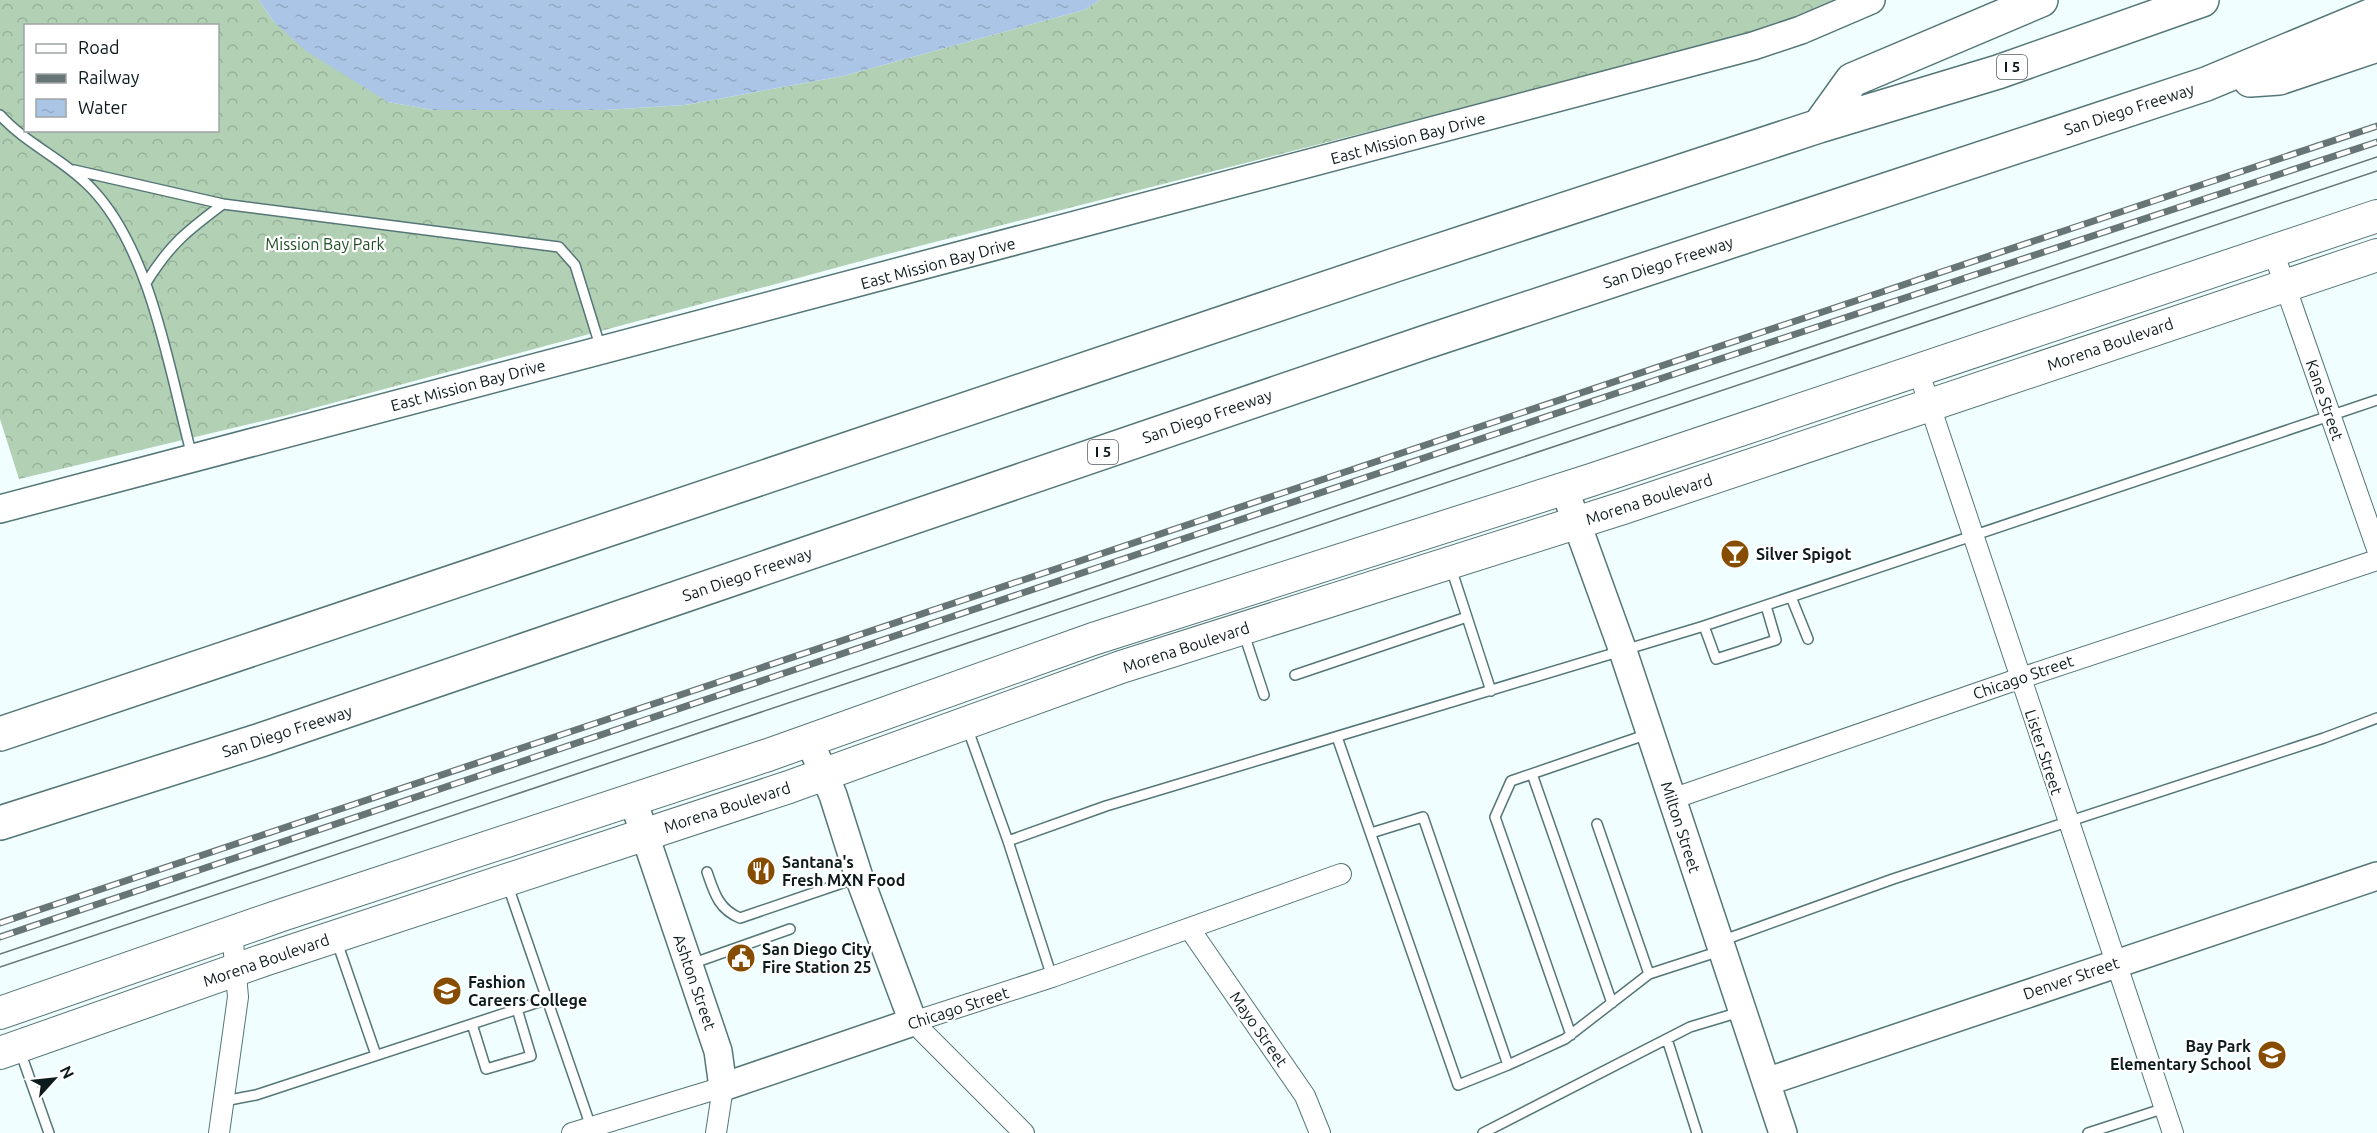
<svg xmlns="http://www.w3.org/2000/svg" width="2377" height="1133" font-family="Ubuntu,sans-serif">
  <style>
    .forest { fill: url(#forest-crowns); fill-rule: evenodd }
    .water { fill: url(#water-ripples) }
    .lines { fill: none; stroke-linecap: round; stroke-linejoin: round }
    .lane-casing { stroke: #557677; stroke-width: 12 }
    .street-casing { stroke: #557677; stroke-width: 22 }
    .secondary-casing { stroke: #557677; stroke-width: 30 }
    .primary-casing { stroke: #557677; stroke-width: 34 }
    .highway-casing { stroke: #557677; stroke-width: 36 }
    .lane { stroke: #fff; stroke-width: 9 }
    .street { stroke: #fff; stroke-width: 20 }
    .secondary { stroke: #fff; stroke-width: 27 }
    .primary { stroke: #fff; stroke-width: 32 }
    .highway { stroke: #fff; stroke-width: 33 }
    .tram { stroke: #677576; stroke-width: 1.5 }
    .rail-casing { stroke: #677576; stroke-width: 7 }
    .rail { stroke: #fff; stroke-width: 4.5; stroke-dasharray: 14; stroke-linecap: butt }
    .labels { text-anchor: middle; stroke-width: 4.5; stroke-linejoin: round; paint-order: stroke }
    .shield { fill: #fff; stroke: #565f60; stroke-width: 1.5 }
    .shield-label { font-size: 15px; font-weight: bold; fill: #0e1b1c }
    .street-label { font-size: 16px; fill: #0e1b1c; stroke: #fff }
    .park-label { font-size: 16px; fill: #204e25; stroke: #fff }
    .poi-label { font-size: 16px; font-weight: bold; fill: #0e1b1c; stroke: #fff; text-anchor: start }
  </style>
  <defs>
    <pattern id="forest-crowns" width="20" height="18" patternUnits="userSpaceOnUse" patternTransform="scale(1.5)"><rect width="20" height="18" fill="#b2d0b3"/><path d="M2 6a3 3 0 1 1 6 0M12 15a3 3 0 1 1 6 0" fill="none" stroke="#98b299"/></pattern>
    <pattern id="water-ripples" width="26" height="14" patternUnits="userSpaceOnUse" patternTransform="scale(1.5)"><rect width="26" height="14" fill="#abc5e6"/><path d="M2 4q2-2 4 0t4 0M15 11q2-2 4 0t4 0" fill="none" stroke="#92a9c5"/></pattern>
  </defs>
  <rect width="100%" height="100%" fill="#f0feff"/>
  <!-- forest -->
  <path class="forest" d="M0,0H259L273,21L388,102L433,110H605L685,105L843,76L1084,10L1100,0H1833L1761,32L876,257L288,415L19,479L0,419ZM26,26H218V130H26Z"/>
  <!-- water -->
  <path class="water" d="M259,0H1100L1084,10L843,76L685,105L605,110H433L388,102L306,51L273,21Z"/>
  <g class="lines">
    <!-- lane casing -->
    <g class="lane-casing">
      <path id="lane" d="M0,115C26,144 65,160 92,189C152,252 170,374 192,456
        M74,170L223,204L559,247L575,265L601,349
        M146,283C170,244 187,231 223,204
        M1451,568L1491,691
        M1791,597L1808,639
        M1704,626L1716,659L1776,640L1766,606
        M1244,634L1264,695
        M1295,675L1467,617
        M967,727L1008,841
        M1337,737L1458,1085L1508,1065L1423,817L1371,833
        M1532,774L1612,1003
        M1597,824L1649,974L1720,951
        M707,872C714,892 718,909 740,918L857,878
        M508,886L591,1127
        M1721,941L1893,879L2324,738L2377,718
        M337,942L376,1055
        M691,964L790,929
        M1052,977L1008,841L1106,806L1704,626L2377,400
        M472,1024L486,1069L531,1056L517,1009
        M1571,1035L1495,817L1511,781L1648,734
        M1667,1039L1697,1133
        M20,1051L49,1133
        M1508,1065L1565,1039L1649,974
        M224,1101L256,1095L548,999
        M1483,1133L1690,1027L1740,1012
        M2088,1133L2165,1108"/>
    </g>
    <!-- street casing -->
    <g class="street-casing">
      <path id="street" d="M2273,251L2377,549
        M1918,370L2173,1133
        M1672,799L2021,678L2377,560
        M1189,928L1305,1096L1320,1133
        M219,1133L238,997L232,932
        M572,1133L723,1087L716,1133
        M1024,1133L913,1022L1052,977L1341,874"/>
    </g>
    <!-- secondary casing -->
    <g class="secondary-casing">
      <path id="secondary" d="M1564,488L1623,651L1783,1133
        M0,509L1753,46L1801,30L1871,0
        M633,800L718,1051L723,1087L913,1022L859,877L833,795L809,740
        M1766,1082L2377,876"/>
    </g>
    <!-- primary casing -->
    <g class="primary-casing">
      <path id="primary" d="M0,1013L282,915L768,755L1093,639L1591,480L2377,216
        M0,1053L264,960L789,787L1121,667L1623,508L2377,255"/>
    </g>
    <!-- highway casing -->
    <g class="highway-casing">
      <path id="highway" d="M2250,80L2279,78L2377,45
        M1819,126L1852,80L2041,0
        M0,734L1395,265L1819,126L1998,72L2202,0
        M0,823L261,740L1423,343L2206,84L2377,13"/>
    </g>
    <!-- lane -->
    <use href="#lane" class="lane"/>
    <!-- street -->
    <use href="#street" class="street"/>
    <!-- secondary -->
    <use href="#secondary" class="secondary"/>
    <!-- primary -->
    <use href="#primary" class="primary"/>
    <!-- highway -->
    <use href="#highway" class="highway"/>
    <!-- tram -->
    <path class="tram" d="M0,954L2377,157
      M0,967L2377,171"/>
    <!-- rail casing -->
    <g class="rail-casing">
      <path id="rail" d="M0,923L2377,126
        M0,937L1611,395L2377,142"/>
    </g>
    <!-- rail -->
    <use href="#rail" class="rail"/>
  </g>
  <!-- icons -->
  <defs>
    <g id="bar-disc" transform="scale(1.5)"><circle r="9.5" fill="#864d00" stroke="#fff"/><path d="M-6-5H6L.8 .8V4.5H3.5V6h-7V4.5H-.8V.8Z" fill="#fff"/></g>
    <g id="restaurant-disc" transform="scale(1.5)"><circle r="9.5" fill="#864d00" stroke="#fff"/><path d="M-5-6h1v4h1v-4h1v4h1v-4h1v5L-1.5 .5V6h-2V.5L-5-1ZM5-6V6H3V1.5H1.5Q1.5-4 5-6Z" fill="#fff"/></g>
    <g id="civic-disc" transform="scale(1.5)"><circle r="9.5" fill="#864d00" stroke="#fff"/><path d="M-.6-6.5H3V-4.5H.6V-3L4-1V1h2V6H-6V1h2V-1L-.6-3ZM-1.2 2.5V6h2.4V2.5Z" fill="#fff"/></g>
    <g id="school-disc" transform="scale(1.5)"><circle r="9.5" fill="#864d00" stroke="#fff"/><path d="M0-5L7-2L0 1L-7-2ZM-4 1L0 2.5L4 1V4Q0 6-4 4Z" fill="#fff"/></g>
  </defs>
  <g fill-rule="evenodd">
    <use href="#bar-disc" x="1735" y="554"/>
    <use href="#restaurant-disc" x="761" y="871"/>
    <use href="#civic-disc" x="741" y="958"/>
    <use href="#school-disc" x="447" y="991"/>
    <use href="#school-disc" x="2272" y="1055"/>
  </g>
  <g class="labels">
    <!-- shield labels -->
    <g class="shield">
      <rect x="1997" y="55" width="30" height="24" rx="4.5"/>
      <rect x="1088" y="440" width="30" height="24" rx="4.5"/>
    </g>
    <g class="shield-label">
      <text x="2012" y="72">I 5</text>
      <text x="1103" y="457">I 5</text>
    </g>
    <!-- street labels -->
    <g class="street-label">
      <text transform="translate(2129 109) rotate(-18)" y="6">San Diego Freeway</text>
      <text transform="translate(1408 138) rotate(-15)" y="6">East Mission Bay Drive</text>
      <text transform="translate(1668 262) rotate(-18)" y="6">San Diego Freeway</text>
      <text transform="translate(938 263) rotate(-15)" y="6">East Mission Bay Drive</text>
      <text transform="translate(2110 344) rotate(-19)" y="6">Morena Boulevard</text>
      <text transform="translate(468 385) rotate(-15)" y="6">East Mission Bay Drive</text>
      <text transform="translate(2325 400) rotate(71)" y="6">Kane Street</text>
      <text transform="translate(1207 416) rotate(-19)" y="6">San Diego Freeway</text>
      <text transform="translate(1649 499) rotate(-18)" y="6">Morena Boulevard</text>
      <text transform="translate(747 574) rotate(-19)" y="6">San Diego Freeway</text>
      <text transform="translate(1186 647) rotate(-18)" y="6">Morena Boulevard</text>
      <text transform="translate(2023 677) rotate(-19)" y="6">Chicago Street</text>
      <text transform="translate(287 731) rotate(-18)" y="6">San Diego Freeway</text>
      <text transform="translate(2044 752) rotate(72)" y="6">Lister Street</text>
      <text transform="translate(727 807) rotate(-18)" y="6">Morena Boulevard</text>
      <text transform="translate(1681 827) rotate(72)" y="6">Milton Street</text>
      <text transform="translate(266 960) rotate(-19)" y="6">Morena Boulevard</text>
      <text transform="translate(2071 978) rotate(-19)" y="6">Denver Street</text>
      <text transform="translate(695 982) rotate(71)" y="6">Ashton Street</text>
      <text transform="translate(958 1008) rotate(-18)" y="6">Chicago Street</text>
      <text transform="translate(1259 1029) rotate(55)" y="6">Mayo Street</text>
    </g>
    <!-- park labels -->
    <g class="park-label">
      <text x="325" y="250">Mission Bay Park</text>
    </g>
    <!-- poi labels -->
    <g class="poi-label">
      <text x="1756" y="560">Silver Spigot</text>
      <text x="782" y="868">Santana's<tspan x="782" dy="18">Fresh MXN Food</tspan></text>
      <text x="762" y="955">San Diego City<tspan x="762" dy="18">Fire Station 25</tspan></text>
      <text x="468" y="988">Fashion<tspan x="468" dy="18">Careers College</tspan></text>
      <text x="2251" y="1052" text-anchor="end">Bay Park<tspan x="2251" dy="18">Elementary School</tspan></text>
    </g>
  </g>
  <!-- legend -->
  <rect x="24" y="24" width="195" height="108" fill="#ffffff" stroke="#9fa4a4" stroke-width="1.5"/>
  <rect x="36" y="44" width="30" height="9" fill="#ffffff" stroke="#9fa4a4" stroke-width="1.5"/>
  <text x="78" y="54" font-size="18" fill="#0e1b1c">Road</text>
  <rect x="36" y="74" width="30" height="9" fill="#677576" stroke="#9fa4a4" stroke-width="1.5"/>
  <text x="78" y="84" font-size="18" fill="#0e1b1c">Railway</text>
  <rect x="36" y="99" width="30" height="18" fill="url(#water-ripples)" stroke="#9fa4a4" stroke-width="1.5"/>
  <text x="78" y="114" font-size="18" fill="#0e1b1c">Water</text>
  <!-- north arrow -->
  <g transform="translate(54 1079) rotate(63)" stroke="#ffffff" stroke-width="4.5" paint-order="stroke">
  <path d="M0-4.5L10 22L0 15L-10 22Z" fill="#0e1b1c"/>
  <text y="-9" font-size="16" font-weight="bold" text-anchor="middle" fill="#0e1b1c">N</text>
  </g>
</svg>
